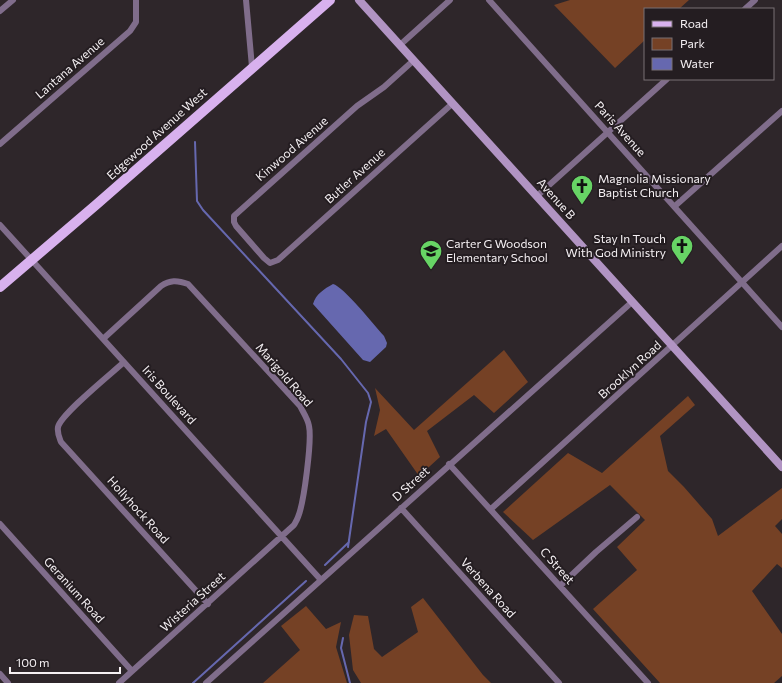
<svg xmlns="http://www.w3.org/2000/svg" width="782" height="683" font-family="Commissioner,sans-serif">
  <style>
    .green { fill: #754125 }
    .water { fill: #6668af }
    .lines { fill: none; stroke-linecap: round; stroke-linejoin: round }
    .stream { stroke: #6668af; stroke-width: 2 }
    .minor { stroke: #806d8b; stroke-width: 6 }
    .secondary { stroke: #b194c3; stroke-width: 8 }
    .primary { stroke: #d8b1ee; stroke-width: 10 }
    .labels { text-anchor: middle; stroke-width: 4; stroke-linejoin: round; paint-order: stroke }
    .street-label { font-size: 12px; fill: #f5f0f3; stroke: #241d21 }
    .poi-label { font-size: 12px; fill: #f5f0f3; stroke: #241d21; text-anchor: start }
  </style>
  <rect width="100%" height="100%" fill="#2e262a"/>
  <!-- green -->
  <path class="green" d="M570,0H689L679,9H645V40L615,68L554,5Z
    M504,350L528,382L494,413L474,395L427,431L440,457L419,476L386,429L374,436L380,410L375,388L414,430Z
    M688,396L695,405L660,436L668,471L684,487L712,519L718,536L782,488V519L775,526L782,534V568L777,564L752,591L782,634V676L774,683H660L593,609L637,570L617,547L645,520L610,485L533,540L503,512L568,453L602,473Z
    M423,598L483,675L491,683H361L353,670L349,635L354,615L368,616L374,649L382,657L418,632L411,607Z
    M306,606L326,629L341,622L336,647L347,683H263L300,650L281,626Z"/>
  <!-- water -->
  <path class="water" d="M333,284C343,286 375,326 384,336L387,343L386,347L370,362L363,360L313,304C316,294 324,289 333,284Z"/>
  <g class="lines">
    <!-- stream -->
    <path class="stream" d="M195,142L197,201L203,210L341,359L368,393L371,402L366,422L348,547
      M325,565L349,542
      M343,638L341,648L350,683
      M193,683L306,581"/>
    <!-- minor -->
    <path class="minor" d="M246,0L252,67
      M489,0L782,327
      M745,9L755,0
      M0,11L13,0
      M400,45L450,0
      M414,60L384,87L357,106L234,216V222L236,226L264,258L270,263L278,260L453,103
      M0,144L130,31L136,22V0
      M537,196L667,79
      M675,206L782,111
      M0,225L321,580
      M103,339L161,286C170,280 177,280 188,284L300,406C303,412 308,419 309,426C312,440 304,503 298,517C297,520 295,523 294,525L119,683
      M124,362C111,374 61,414 58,427C57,433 59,437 61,442L208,604
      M449,464L648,683
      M401,508L559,683
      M491,509L782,246
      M0,524L132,671
      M560,586L596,552L637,517
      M0,674L8,683
      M206,683L632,302"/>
    <!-- secondary -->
    <path class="secondary" d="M359,0L782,467"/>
    <!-- primary -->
    <path class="primary" d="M0,287L97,204L330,0"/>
  </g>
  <!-- icons -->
  <defs>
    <g id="church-pin" transform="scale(1.15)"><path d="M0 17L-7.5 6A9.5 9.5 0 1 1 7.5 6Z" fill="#67d465" stroke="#241d21"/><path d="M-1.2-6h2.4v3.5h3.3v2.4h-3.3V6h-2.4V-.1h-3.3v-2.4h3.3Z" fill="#111"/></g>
    <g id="school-pin" transform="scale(1.15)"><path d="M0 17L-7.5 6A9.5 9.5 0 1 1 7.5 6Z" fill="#67d465" stroke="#241d21"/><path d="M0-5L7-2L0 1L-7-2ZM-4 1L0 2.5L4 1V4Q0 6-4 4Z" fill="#111"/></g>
  </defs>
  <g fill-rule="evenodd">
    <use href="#church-pin" x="582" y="186"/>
    <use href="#church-pin" x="682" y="246"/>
    <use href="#school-pin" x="431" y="251"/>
  </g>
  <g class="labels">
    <!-- street labels -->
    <g class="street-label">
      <text transform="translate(70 68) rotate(-41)" y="4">Lantana Avenue</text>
      <text transform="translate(620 129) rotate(48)" y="4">Paris Avenue</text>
      <text transform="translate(157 134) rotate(-42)" y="4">Edgewood Avenue West</text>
      <text transform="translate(292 149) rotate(-41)" y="4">Kinwood Avenue</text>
      <text transform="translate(355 176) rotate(-42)" y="4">Butler Avenue</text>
      <text transform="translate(556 199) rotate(48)" y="4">Avenue B</text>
      <text transform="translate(630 370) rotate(-42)" y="4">Brooklyn Road</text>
      <text transform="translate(284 375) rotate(49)" y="4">Marigold Road</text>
      <text transform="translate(169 395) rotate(48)" y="4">Iris Boulevard</text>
      <text transform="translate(411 484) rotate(-42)" y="4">D Street</text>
      <text transform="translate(138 510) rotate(48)" y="4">Hollyhock Road</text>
      <text transform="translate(557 566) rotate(48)" y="4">C Street</text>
      <text transform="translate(488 588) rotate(48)" y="4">Verbena Road</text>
      <text transform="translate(74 590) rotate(48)" y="4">Geranium Road</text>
      <text transform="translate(193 602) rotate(-42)" y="4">Wisteria Street</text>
    </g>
    <!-- poi labels -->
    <g class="poi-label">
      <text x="598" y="183">Magnolia Missionary<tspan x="598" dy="14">Baptist Church</tspan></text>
      <text x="666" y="243" text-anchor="end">Stay In Touch<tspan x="666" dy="14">With God Ministry</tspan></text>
      <text x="446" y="248">Carter G Woodson<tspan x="446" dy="14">Elementary School</tspan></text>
    </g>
  </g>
  <!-- legend -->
  <rect x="644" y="8" width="130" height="72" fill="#241d21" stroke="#787175"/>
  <rect x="652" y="21" width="20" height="6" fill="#d8b1ee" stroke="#787175"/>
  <text x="680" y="28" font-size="12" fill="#f5f0f3">Road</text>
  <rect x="652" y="38" width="20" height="12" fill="#754125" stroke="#787175"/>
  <text x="680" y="48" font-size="12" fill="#f5f0f3">Park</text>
  <rect x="652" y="58" width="20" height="12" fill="#6668af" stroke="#787175"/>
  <text x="680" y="68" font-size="12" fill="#f5f0f3">Water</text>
  <!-- scale -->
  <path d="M10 667v6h110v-6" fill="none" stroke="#f5f0f3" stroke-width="2"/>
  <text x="16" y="667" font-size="12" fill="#f5f0f3" stroke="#241d21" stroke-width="3" paint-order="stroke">100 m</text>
</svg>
